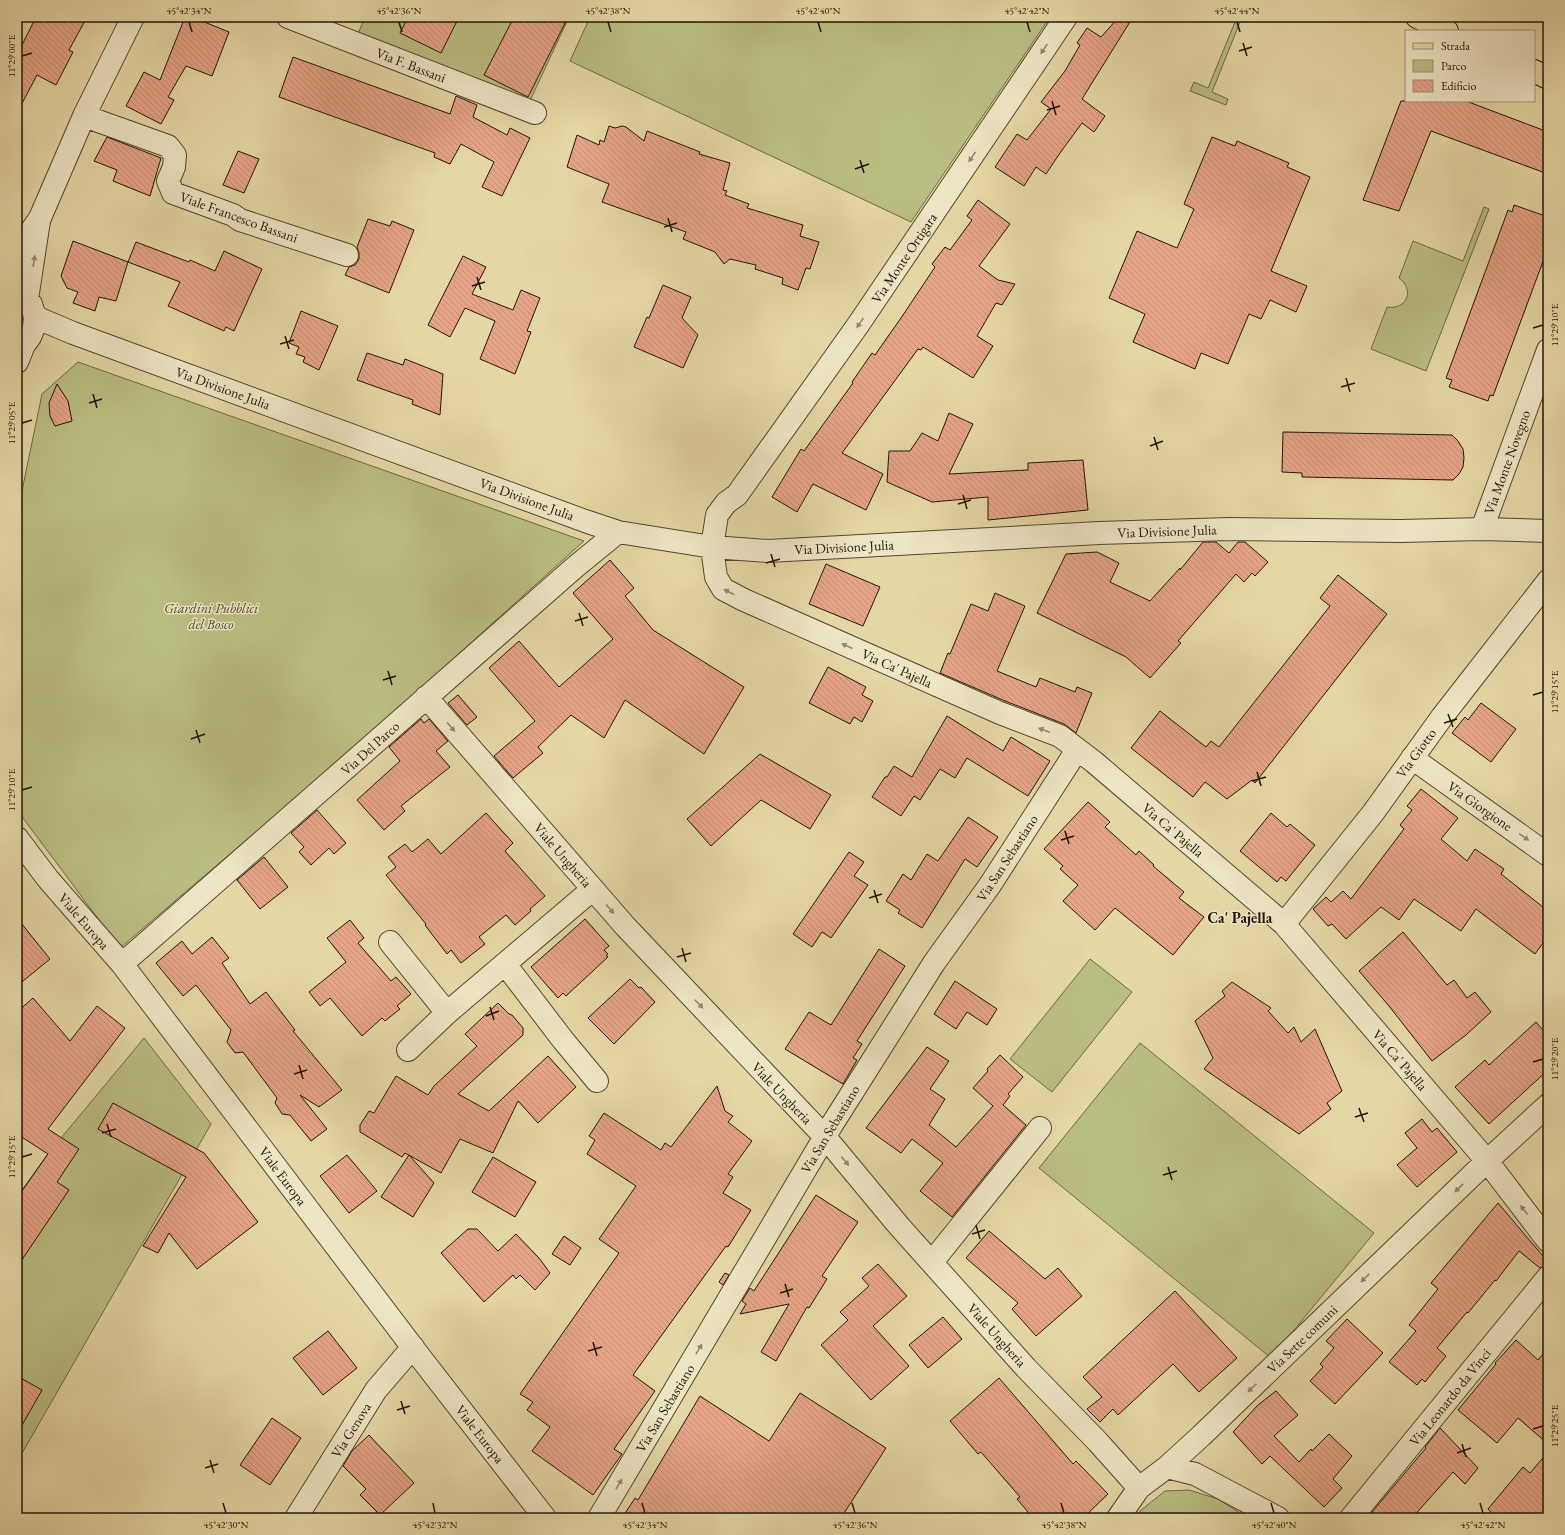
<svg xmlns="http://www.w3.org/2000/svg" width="1565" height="1535" font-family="'EB Garamond',serif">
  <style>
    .green { fill: #babd82; stroke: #6e6945 }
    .building { fill: url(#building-back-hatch); stroke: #211508 }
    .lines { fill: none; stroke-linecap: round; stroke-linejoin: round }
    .minor-casing { stroke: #52462f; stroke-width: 24 }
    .major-casing { stroke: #211508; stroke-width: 24 }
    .minor { stroke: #eee5c4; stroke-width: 22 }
    .major { stroke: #e5d7a5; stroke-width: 22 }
    .oneway { fill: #92876f }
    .ticks { fill: none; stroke: #211508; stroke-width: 1.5 }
    .labels { text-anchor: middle; stroke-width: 3; stroke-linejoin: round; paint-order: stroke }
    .street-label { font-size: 14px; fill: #211508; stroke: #eee5c4 }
    .park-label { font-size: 14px; font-style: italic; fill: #4f472d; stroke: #eee5c4 }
    .neighbourhood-label { font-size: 15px; font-weight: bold; fill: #211508; stroke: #eee5c4 }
    .neatline { fill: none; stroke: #211508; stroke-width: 1.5 }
    .ticks-label { font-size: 10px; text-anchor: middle; fill: #211508 }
  </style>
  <defs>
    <pattern id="building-back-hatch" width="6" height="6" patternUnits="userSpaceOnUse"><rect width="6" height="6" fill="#e6a487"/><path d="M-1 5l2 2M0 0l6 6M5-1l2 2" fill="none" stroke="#c58c73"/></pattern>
  </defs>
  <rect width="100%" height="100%" fill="#e5d7a5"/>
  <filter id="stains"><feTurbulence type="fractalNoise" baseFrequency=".005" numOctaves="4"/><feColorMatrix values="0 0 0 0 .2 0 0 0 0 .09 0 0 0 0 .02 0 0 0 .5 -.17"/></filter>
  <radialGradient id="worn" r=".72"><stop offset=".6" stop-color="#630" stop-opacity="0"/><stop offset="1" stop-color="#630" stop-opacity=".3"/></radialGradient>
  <!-- green -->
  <path class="green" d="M365,17H569L528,105L357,36Z
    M590,17H1050L911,222L570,61Z
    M1237,17H1242L1212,92L1228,99L1226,105L1190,91L1194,82L1208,88Z
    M1484,207L1489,209L1426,371L1371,349L1387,307C1407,310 1415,290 1399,278L1413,241L1463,261Z
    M78,362L584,541L355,747L120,948L17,810V515L42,394Z
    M1090,959L1132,992L1052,1092L1010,1059Z
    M144,1038L211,1124L17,1462V1197L47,1155Z
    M1140,1043L1374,1233L1271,1358L1039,1168Z
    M1189,1490L1218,1499L1248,1518H1135L1140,1511L1165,1491Z"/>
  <!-- building -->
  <path class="building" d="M36,17H87L69,50L73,52L56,85L37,75L17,113V55Z
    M185,17H192L229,32L212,76L186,66L168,97L174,100L161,124L126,106L144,72L160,80Z
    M408,17H459L441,53L400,33Z
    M514,17H568L528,97L484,75Z
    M1119,17H1133L1082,99L1105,116L1094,132L1082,123L1060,153L1046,174L1036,167L1024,186L995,167L1017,134L1027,140L1051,109L1041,102L1065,71L1080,45L1077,43L1087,28L1101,37Z
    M293,57L450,114L456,96L477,105L473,117L507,135L510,128L530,138L502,196L482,187L494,162L461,144L450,164L434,157L435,153L279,97Z
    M1401,101H1466L1548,132V174L1431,131L1399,211L1363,200Z
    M609,126L615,128L622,126L626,127L644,141L647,131L700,152L699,154L730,163L723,190L727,191L725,195L749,204L747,208L803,225L800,236L819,242L810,269L806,268L798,290L782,284L783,278L755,269L756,265L730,259L724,264L715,252L683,239L686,232L602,202L609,184L567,167L577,135L599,145L600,140L604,142Z
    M107,137L161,158L150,196L113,181L117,170L94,161Z
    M1212,137L1235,146L1237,141L1289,163L1287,167L1310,177L1271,271L1307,286L1296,312L1270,300L1261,319L1249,314L1228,364L1201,353L1195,369L1133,342L1145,314L1109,298L1137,231L1177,248L1194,209L1184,204Z
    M238,151L259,159L244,193L223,185Z
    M978,200L1010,224L979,266L998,280L1015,284L1002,305L996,303L977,336L993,346L973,378L923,347L921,350L918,349L842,453L883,474L866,510L813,484L797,512L772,497L801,449L804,451L853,383L852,382L872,353L875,355L903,315L935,267L932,264L945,247L950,250L972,220L967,216Z
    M1514,205L1548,217V248L1493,396L1490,395L1488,401L1449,387L1452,380L1446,378L1508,210L1512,212Z
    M368,219L390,226L392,221L414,230L389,293L345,275L349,267L355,265L359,259V253L357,247Z
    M73,241L128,262L116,301L99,297L95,311L73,303L78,292L67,288L61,276Z
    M136,242L189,262L190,260L215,271L224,251L262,269L234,331L226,327L224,331L168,306L180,282L128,262Z
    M463,256L486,267L472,294L513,310L521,290L540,298L527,331L531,332L515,374L480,359L495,321L465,308L450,337L428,325Z
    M663,285L691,297L682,318L698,335L683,368L634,347L647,317L649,318Z
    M301,311L338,326L319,370L303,362L305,357L296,354L299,347L289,343Z
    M367,353L403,365L405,359L443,374L440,415L412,404L413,400L357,380Z
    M57,384L68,401L72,421L55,426L50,416L49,403Z
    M949,413L973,424L949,474L1028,470V463L1083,460L1088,510L988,520V497L932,502L887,482L889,451H910L922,433L938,441Z
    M1283,432L1452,435L1458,441L1463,449L1464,458L1463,467L1459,474L1453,480L1302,477V473L1282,472Z
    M1203,542H1216L1229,553L1238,542H1245L1268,562L1255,576L1252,573L1244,582L1236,574L1178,641L1181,643L1150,678L1126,657L1037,613L1066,554L1097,552L1119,563L1110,582L1150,601L1180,568V570Z
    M610,560L634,588L625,596L653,630L744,687L704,754L625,700L604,738L571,715L538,747L543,753L513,778L494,756L535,721L489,668L519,641L559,687L613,639L573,593Z
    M826,564L880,587L863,626L809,604Z
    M1338,575L1387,614L1255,783L1252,780L1227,799L1205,782L1193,797L1131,748L1160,711L1206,747L1211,741L1219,747L1330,606L1320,598Z
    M995,593L1025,606L997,671L1036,687L1040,678L1075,692L1077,687L1092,693L1076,733L1064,724L1005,701L940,673L948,653L950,654L971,604L988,611Z
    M828,667L866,687L862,695L873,701L862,722L854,717L850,724L809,703Z
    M458,695L477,717L467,725L448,703Z
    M1481,703L1516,729L1491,762L1452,733L1465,717L1468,720Z
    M947,716L1003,751L1011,737L1050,761L1028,796L967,758L955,778L940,769L920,800L914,796L901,816L872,797L885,777H887L894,766L912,777Z
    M421,719L424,723L429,719L448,741L436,751L450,767L401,806L405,811L384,830L357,800L400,761L389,747Z
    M760,754L831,795L810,829L761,800L711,846L687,819Z
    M1421,789L1458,818L1441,839L1467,861L1475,849L1504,869L1501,874L1548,911V936L1535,954L1476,909L1461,931L1414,899L1399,920L1381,907L1346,939L1332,924L1328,926L1313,909L1326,897L1331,902L1343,891L1351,899L1404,829L1400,825L1412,810L1407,806Z
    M1088,802L1110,822L1105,827L1136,855L1139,851L1154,865L1153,866L1184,892L1179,898L1204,917L1173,955L1115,908L1095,930L1063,901L1078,885L1060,869L1063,866L1044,849Z
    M317,810L346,843L334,854L329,848L311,865L299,852L304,847L291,833Z
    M486,813L513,843L505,851L545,896L530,909L531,911L515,925L506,915L479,937L485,944L461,963L451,950L447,954L425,925L426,924L386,875L396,867L388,857L405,844L412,852L428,839L441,854Z
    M1271,813L1287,827L1290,824L1315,845L1286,881L1281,877L1277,882L1240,851Z
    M968,817L998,837L977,867L965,859L922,928L898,913L900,910L886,901L903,874L911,880L927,854L938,861Z
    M849,852L864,862L854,876L868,885L831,938L822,932L812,947L793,934Z
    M264,857L288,887L260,909L237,880Z
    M17,918L50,959L17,986Z
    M585,919L609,946L604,950L608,954L606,956L608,957L566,996L563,993L558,998L531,967Z
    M350,920L364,938L358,943L391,981L396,977L411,994L397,1006L400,1009L385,1021L382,1018L362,1036L330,998L320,1006L309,992L346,962L327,938Z
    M1403,932L1447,985L1454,980L1467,998L1475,992L1491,1012L1466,1035L1432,1061L1389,1006L1359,971Z
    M212,937L229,958L222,963L250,1004L266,992L295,1030L293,1031L342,1090L319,1107L300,1095L327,1129L311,1141L290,1115L282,1114L275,1103L277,1098L243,1052L235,1053L227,1042L231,1030L196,985L183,996L156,963L182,941L192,954Z
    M879,949L905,966L857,1041L862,1044L853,1058L857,1060L843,1084L785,1049L809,1012L831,1025Z
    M630,979L639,988L641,987L655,1002L614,1044L588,1018Z
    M955,981L997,1009L987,1025L967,1012L956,1029L934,1014Z
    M1232,982L1271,1008L1268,1011L1288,1033L1294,1027L1301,1042L1315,1029L1342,1091L1327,1103L1331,1109L1299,1134L1204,1069L1213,1058L1195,1021L1225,996L1222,991Z
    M33,998L70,1041L97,1006L125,1028L48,1129L79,1149L57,1182L69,1190L17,1267V1198L48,1154L17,1134V1012Z
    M498,1003L509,1014L512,1015L523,1028V1035L458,1094L489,1111L548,1056L576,1087L538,1123L518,1101L493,1153L460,1139L441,1173L405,1153L402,1157L360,1132V1125L369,1111L374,1113L396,1076L428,1095L434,1086L477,1046L465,1034Z
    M1536,1022L1548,1036V1070L1489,1124L1455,1087L1485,1060L1489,1065Z
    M927,1047L949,1061L930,1089L945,1099L929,1125L956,1147L993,1106L973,1088L988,1071L987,1069L1000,1055L1023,1077L1008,1094L1010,1096L1003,1105L1026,1125L952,1217L920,1191L943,1163L912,1139L901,1153L866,1128Z
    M717,1086L725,1111L733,1116L728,1122L752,1141L728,1174L733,1177L723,1193L751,1210L728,1247L726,1246L633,1375L655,1391L614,1449L622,1454L593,1495L532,1451L550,1427L527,1410L533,1402L520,1394L619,1253L599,1239L636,1186L587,1154L595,1140L589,1136L604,1113L661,1150L665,1143L671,1147Z
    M113,1103L204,1153L258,1222L197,1269L169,1233L158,1253L143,1246L186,1177L98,1129Z
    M1422,1119L1432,1132L1437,1128L1457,1152L1417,1187L1397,1165L1417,1148L1405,1133Z
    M347,1155L377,1191L349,1213L320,1176Z
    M409,1155L434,1183L413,1217L381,1197Z
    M493,1157L536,1182L515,1217L472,1192Z
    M816,1195L858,1222L822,1276L827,1279L809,1308L807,1307L776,1361L761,1352L789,1304L740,1314L746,1304L742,1301L750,1288L754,1291Z
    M1498,1203L1548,1262V1265L1540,1268L1519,1251L1496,1281L1495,1280L1468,1313L1467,1312L1437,1348L1446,1356L1425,1382L1422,1379L1417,1385L1389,1362L1416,1331L1409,1325L1438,1289L1431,1283Z
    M468,1229H477L498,1251L516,1234L539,1258L550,1273L535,1290L520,1275L516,1279L513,1275L484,1302L441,1253Z
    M989,1231L1045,1279L1058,1268L1082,1296L1036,1336L1012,1309L1018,1303L966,1258Z
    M564,1236L581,1248L570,1265L552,1254Z
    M878,1264L907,1296L873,1326L909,1366L871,1400L821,1345L848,1320L840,1312L869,1286L862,1278Z
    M725,1273L729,1275L723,1285L719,1282Z
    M1175,1291L1237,1358L1199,1392L1173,1364L1118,1415L1113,1409L1100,1422L1087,1409L1102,1397L1083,1377Z
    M943,1317L962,1339L928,1368L909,1345Z
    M1347,1319L1383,1353L1335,1404L1310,1381L1323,1367L1320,1364L1334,1348L1326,1341Z
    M328,1331L357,1368L323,1395L293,1358Z
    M1516,1340L1538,1360L1548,1348V1444L1518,1418L1497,1443L1458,1410L1496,1364L1495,1363Z
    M17,1376L42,1390L17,1434Z
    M999,1378L1073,1464L1076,1461L1108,1494L1083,1518H1033L1017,1499L1020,1497L981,1452L978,1454L950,1421Z
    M1276,1391L1298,1415L1274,1436L1299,1462L1311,1449L1312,1451L1329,1434L1352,1456L1333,1479L1342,1488L1324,1507L1270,1456L1262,1464L1233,1432L1258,1405Z
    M800,1393L886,1448L841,1518H622L635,1498L638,1500L700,1396L769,1441Z
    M272,1418L301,1438L270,1485L240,1465Z
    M1440,1428L1478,1468L1465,1484L1453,1472L1412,1518H1367L1426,1448L1425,1447Z
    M369,1435L414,1483L380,1515L360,1495L366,1489L343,1466L352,1451Z
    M1548,1452V1512L1543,1518H1496L1488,1509L1523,1467L1530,1473Z"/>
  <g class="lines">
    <!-- minor casing -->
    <g class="minor-casing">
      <path id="minor" d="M288,17L535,113
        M1066,17L858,325L737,495L726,503L717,515L712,547L716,577L723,589L744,600L1000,713L1060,736L1094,762L1284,924L1487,1161L1548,1241
        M84,116L168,146L175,155L174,167L168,181L173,193L233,215L240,220L347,255
        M17,251L40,218L84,116L133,17
        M27,299L39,221
        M35,317L73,333L585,521L618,532L712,547L768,551L1099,533L1229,529L1401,531L1482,529L1548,531
        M17,362L24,345L30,337L34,327L35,317L31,304
        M1482,529L1548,350
        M426,697L625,926L825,1137L899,1226L1026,1368L1098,1442L1139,1488
        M1412,758L1548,855
        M17,838L48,879L122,964L420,1357L545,1518
        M1284,924L1373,813L1442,717L1548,581
        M390,942L447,1013
        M122,964L361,755L574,568L618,532
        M505,964L563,1040L597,1081
        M408,1050L447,1013L593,889
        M932,1262L1040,1128
        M1167,1467L1195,1474L1278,1518
        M296,1518L376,1390L413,1347
        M599,1518L833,1123L934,963L990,885L1077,750
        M1118,1518L1139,1488L1167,1467L1201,1436L1487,1161L1548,1105
        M1351,1518L1548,1277"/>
    </g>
    <!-- major casing -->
    <g class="major-casing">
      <path id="major" d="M1417,17L1447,31
        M1534,71L1548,78"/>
    </g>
    <!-- minor -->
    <use href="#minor" class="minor"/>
    <!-- major -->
    <use href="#major" class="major"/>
  </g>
  <!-- one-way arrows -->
  <defs><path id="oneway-solid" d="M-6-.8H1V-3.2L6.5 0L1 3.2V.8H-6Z"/></defs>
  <g class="oneway">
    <use href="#oneway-solid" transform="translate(1044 49) rotate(124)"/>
    <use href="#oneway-solid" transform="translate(972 157) rotate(124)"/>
    <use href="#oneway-solid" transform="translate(34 261) rotate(-80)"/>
    <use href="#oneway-solid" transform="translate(860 323) rotate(124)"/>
    <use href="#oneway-solid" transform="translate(729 592) rotate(-152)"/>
    <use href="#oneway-solid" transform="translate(847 646) rotate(-156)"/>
    <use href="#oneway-solid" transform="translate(451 727) rotate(49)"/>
    <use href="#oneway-solid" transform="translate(1044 730) rotate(-159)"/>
    <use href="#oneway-solid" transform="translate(1524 837) rotate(35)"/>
    <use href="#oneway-solid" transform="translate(610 909) rotate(49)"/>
    <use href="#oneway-solid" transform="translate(699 1004) rotate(46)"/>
    <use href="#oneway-solid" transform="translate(845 1161) rotate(50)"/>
    <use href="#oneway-solid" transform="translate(1459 1188) rotate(136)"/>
    <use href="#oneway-solid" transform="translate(1524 1210) rotate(-127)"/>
    <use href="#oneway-solid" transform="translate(1365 1278) rotate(136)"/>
    <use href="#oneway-solid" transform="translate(699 1349) rotate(-59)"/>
    <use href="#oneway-solid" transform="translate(1252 1388) rotate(136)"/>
    <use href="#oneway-solid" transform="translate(619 1484) rotate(-59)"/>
  </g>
  <!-- ticks -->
  <path class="ticks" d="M189,22L192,32M399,22L402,32M608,22L611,32M818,22L821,32M1027,22L1030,32M1237,22L1240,32M1243,43L1247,56M1239,51L1252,47M22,56L32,53M1052,101L1056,115M1047,110L1060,106M860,160L864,173M855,169L869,164M668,218L672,232M664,227L677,223M477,277L481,290M472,286L485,282M1533,328L1543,325M285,336L289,349M280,344L294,340M1346,378L1350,392M1341,387L1355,383M93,394L97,408M89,403L102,399M22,423L32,420M1154,437L1158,450M1150,446L1163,441M963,495L967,509M958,504L971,500M771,554L775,567M766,563L780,559M579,613L583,626M575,621L588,617M388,671L392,685M383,680L396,676M1533,695L1543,692M1448,714L1453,727M1444,723L1457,719M196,730L200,743M191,739L205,734M1257,772L1261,786M1252,781L1266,777M22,790L32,787M1065,831L1069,844M1061,840L1074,836M874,890L878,903M869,898L882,894M682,948L686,962M677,957L691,953M490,1007L494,1020M486,1016L499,1011M1533,1062L1543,1059M299,1065L303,1079M294,1074L307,1070M1359,1108L1364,1122M1355,1117L1368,1113M107,1124L111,1137M102,1133L116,1129M22,1157L32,1154M1168,1167L1172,1180M1163,1175L1177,1171M976,1225L980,1239M972,1234L985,1230M785,1284L789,1297M780,1293L793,1289M593,1342L597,1356M588,1351L602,1347M401,1401L405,1414M397,1410L410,1406M1533,1429L1543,1426M1462,1444L1466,1457M1457,1453L1471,1448M210,1460L214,1473M205,1468L218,1464M223,1503L226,1513M433,1503L435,1513M642,1503L645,1513M852,1503L855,1513M1061,1503L1064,1513M1271,1503L1274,1513M1480,1503L1483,1513"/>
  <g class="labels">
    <!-- street labels -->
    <g class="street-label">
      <text transform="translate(411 65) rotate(21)" y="5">Via F. Bassani</text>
      <text transform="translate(239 217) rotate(20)" y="5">Viale Francesco Bassani</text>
      <text transform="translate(904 258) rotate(-56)" y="5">Via Monte Ortigara</text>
      <text transform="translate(223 388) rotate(20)" y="5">Via Divisione Julia</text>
      <text transform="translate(1507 462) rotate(-70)" y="5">Via Monte Novegno</text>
      <text transform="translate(527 499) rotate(20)" y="5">Via Divisione Julia</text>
      <text transform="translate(1167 531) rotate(-2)" y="5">Via Divisione Julia</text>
      <text transform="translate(844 547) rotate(-3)" y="5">Via Divisione Julia</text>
      <text transform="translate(897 668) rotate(24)" y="5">Via Ca' Pajella</text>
      <text transform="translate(370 748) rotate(-42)" y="5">Via Del Parco</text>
      <text transform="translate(1416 753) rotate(-54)" y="5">Via Giotto</text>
      <text transform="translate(1480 806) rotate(35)" y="5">Via Giorgione</text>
      <text transform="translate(1173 830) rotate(40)" y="5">Via Ca' Pajella</text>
      <text transform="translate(563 855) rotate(49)" y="5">Viale Ungheria</text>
      <text transform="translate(1007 858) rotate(-57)" y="5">Via San Sebastiano</text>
      <text transform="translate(84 921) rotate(49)" y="5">Viale Europa</text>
      <text transform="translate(1400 1060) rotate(49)" y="5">Via Ca' Pajella</text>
      <text transform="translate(782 1093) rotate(46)" y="5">Viale Ungheria</text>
      <text transform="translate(830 1129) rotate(-59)" y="5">Via San Sebastiano</text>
      <text transform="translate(283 1176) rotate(53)" y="5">Viale Europa</text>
      <text transform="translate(997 1335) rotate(48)" y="5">Viale Ungheria</text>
      <text transform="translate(1302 1339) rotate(-44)" y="5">Via Sette comuni</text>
      <text transform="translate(1450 1397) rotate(-51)" y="5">Via Leonardo da Vinci</text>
      <text transform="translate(665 1408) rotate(-59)" y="5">Via San Sebastiano</text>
      <text transform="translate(351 1430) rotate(-58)" y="5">Via Genova</text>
      <text transform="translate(480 1434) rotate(52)" y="5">Viale Europa</text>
    </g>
    <!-- park labels -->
    <g class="park-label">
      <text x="211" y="613">Giardini Pubblici<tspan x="211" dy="16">del Bosco</tspan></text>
    </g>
    <!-- neighbourhood labels -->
    <g class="neighbourhood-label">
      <text x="1240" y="923">Ca' Pajella</text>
    </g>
  </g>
  <!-- margin -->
  <rect width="1565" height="1535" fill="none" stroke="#e5d7a5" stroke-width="44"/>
  <!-- legend -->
  <rect x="1405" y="30" width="130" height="72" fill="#eee5c4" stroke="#9c9279"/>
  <rect x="1413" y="43" width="20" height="6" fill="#e5d7a5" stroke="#9c9279"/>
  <text x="1441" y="50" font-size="12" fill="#211508">Strada</text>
  <rect x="1413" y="60" width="20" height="12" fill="#babd82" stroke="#9c9279"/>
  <text x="1441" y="70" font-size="12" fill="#211508">Parco</text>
  <rect x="1413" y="80" width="20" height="12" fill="url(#building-back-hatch)" stroke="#9c9279"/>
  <text x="1441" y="90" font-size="12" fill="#211508">Edificio</text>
  <rect x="22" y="22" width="1521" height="1491" class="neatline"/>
  <g class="ticks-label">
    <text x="189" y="14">45°42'34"N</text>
    <text x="399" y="14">45°42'36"N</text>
    <text x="608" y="14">45°42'38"N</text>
    <text x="818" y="14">45°42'40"N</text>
    <text x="1027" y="14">45°42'42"N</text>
    <text x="1237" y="14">45°42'44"N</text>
    <text transform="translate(11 56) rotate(-90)" y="4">11°29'00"E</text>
    <text transform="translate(1554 325) rotate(-90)" y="4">11°29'10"E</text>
    <text transform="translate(11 423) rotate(-90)" y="4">11°29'05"E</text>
    <text transform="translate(1554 692) rotate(-90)" y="4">11°29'15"E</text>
    <text transform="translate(11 790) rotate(-90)" y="4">11°29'10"E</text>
    <text transform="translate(1554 1059) rotate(-90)" y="4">11°29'20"E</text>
    <text transform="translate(11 1157) rotate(-90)" y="4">11°29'15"E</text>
    <text transform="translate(1554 1426) rotate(-90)" y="4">11°29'25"E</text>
    <text x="226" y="1528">45°42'30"N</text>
    <text x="435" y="1528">45°42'32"N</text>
    <text x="645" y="1528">45°42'34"N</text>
    <text x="855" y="1528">45°42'36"N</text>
    <text x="1064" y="1528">45°42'38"N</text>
    <text x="1274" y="1528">45°42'40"N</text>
    <text x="1483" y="1528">45°42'42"N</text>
  </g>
  <rect width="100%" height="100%" filter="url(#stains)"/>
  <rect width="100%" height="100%" fill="url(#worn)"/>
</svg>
